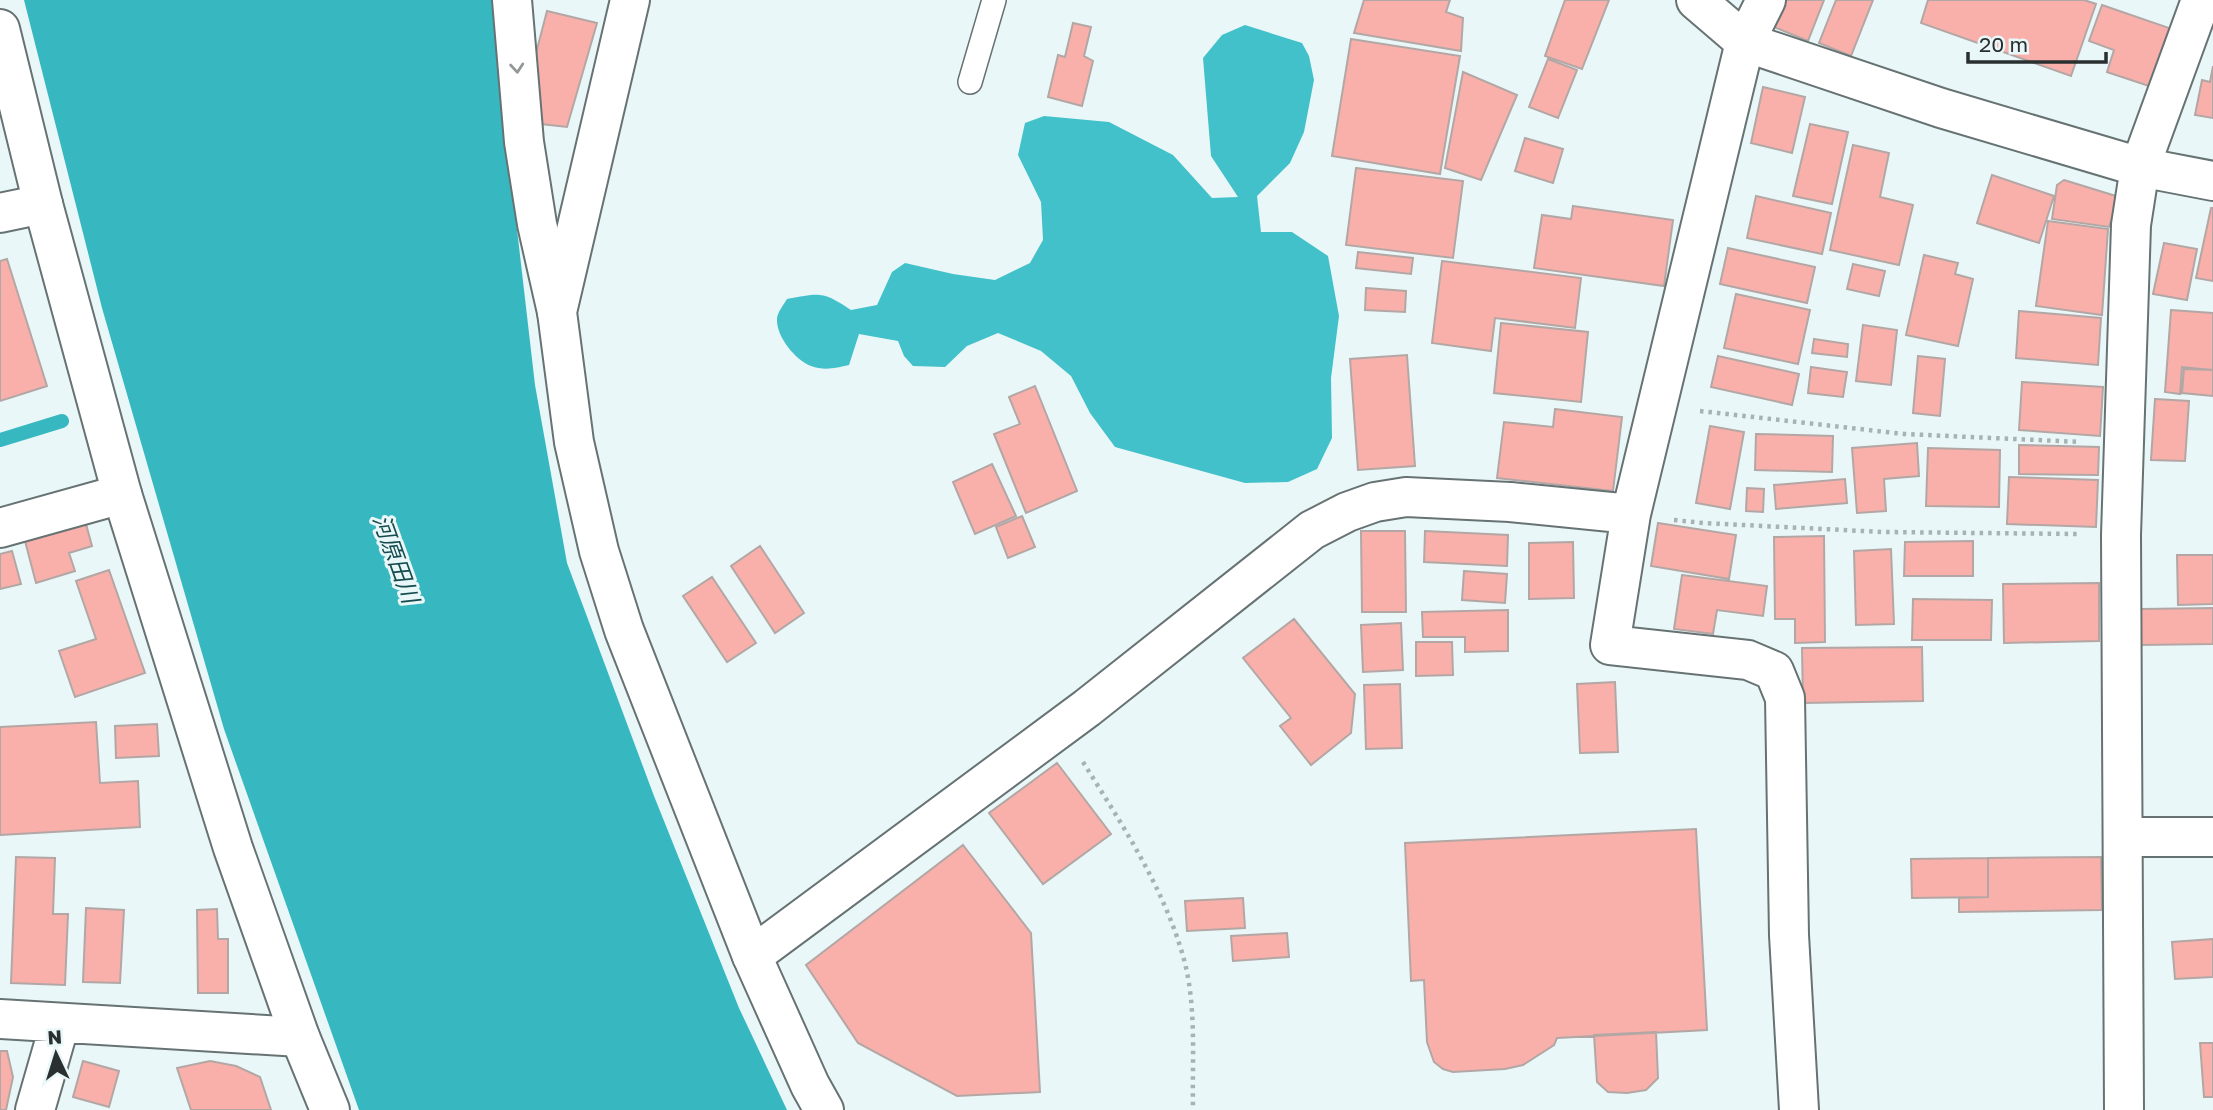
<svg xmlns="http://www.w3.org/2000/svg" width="2213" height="1110" font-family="'Golos Text','Noto Sans JP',sans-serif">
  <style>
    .forest { fill: #42c1ca }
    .water { fill: #37b8c1 }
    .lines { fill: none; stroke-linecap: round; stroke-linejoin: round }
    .stream { stroke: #37b8c1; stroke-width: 14 }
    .building { fill: #fab0aa; stroke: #b3a7a5; stroke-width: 2 }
    .lane-casing { stroke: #677273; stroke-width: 26 }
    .street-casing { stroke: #677273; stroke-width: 42 }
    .secondary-casing { stroke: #677273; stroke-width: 42 }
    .path { stroke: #a7b2b3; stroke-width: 4.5; stroke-dasharray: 3.5 5; stroke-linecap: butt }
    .lane { stroke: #fff; stroke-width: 23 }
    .street { stroke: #fff; stroke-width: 38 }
    .secondary { stroke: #fff; stroke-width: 38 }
    .oneway { stroke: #949798 }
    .labels { text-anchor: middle; stroke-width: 6; stroke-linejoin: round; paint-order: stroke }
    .water-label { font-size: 23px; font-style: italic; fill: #164c50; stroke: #e9f7f8 }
  </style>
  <rect width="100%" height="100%" fill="#e9f7f8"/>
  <!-- forest -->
  <path class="forest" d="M1245,25L1302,43L1309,56L1314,80L1304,132L1290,163L1257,196L1261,232H1292L1328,256L1339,316L1331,378L1332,438L1317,469L1288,482L1245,483L1115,447L1090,413L1071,376L1041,351L998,333L967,346L945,367L913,366L904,356L898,341L859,334L849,365C837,368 824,371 811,366C795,360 776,336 777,319C777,313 784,304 787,299C821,293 822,291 851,310L877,305L892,272L905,263L953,274L995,280L1030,263L1043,240L1041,202L1018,155L1025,123L1044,116L1109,122L1173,155L1212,198L1238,197L1211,156L1203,58L1222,35Z"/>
  <!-- water -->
  <path class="water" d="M24,0H494L504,117L535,385L567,563L654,796L739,1008L787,1110H359L224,729L102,308Z"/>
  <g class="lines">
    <!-- stream -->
    <path class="stream" d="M0,440L62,421"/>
  </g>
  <!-- building -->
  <path class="building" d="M1364,0H1450L1446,12L1463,18L1461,51L1354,33Z
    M1565,0H1609L1582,69L1545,56Z
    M1784,0H1824L1808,41L1774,27Z
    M1836,0H1873L1851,56L1819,43Z
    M1928,0H2084L2096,4L2071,76L1921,23Z
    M2102,5L2172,29L2152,87L2107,72L2114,50L2089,41Z
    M547,11L597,23L567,127L541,124L535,57Z
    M1073,23L1091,27L1084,56L1093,61L1082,106L1048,97L1058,55L1065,57Z
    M1351,39L1460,56L1440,174L1332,156Z
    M1548,59L1577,70L1558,118L1529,107Z
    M2213,66V118L2195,115L2202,80L2210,82Z
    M1463,72L1517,95L1481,180L1445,168Z
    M1763,87L1805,97L1792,153L1751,143Z
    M1810,124L1848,132L1832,204L1793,196Z
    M1525,138L1563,149L1553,183L1515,171Z
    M1853,145L1889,153L1880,197L1913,205L1899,265L1830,250Z
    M1356,168L1463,181L1453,258L1346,245Z
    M1992,175L2054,196L2039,243L1977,223Z
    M2064,180L2119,197L2109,227L2052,219L2057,185Z
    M1756,196L1831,213L1822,254L1747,238Z
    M1573,206L1673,220L1664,286L1534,268L1542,215L1571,219Z
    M2211,208H2213V281L2196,278Z
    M2048,221L2108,229L2102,315L2036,306Z
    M2164,243L2197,249L2187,300L2153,294Z
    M1728,248L1815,267L1807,303L1720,284Z
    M1358,252L1413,258L1411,274L1356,268Z
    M1924,255L1958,263L1955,274L1973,279L1958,346L1906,335Z
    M7,259L47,386L0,401V261Z
    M1442,261L1581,278L1575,328L1495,318L1491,351L1432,343Z
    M1853,264L1885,271L1879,296L1847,289Z
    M1366,288L1406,291L1405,312L1365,310Z
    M1736,294L1810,310L1798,364L1724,348Z
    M2171,310L2213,313V370L2182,367L2180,394L2165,392Z
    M2019,311L2101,318L2098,365L2016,358Z
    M1501,323L1588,332L1581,402L1494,393Z
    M1863,325L1897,330L1891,385L1856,381Z
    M1814,339L1848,344L1847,357L1812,353Z
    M1407,355L1415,466L1358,470L1350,359Z
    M1718,356L1799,374L1792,405L1711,387Z
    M1918,356L1945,359L1940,416L1913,413Z
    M1811,367L1847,372L1843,397L1808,393Z
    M2184,369L2213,370V396L2182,393Z
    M2022,382L2103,387L2100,436L2019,430Z
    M1035,386L1077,491L1026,513L994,434L1020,424L1009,397Z
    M2155,399L2189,401L2185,461L2151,460Z
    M1555,409L1622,417L1613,491L1497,478L1504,422L1553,427Z
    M1710,426L1744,432L1730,509L1696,503Z
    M1756,434L1833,436L1832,472L1755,470Z
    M1917,443L1919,476L1884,479L1886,511L1857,513L1852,448Z
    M2019,445L2099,447L2098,475L2019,474Z
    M1928,448L2000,450L1999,507L1926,506Z
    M992,464L1016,516L975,534L953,482Z
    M2009,477L2098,480L2096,527L2007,524Z
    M1845,479L1847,503L1776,509L1774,485Z
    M1747,488L1764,489L1763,512L1746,511Z
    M1022,516L1035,547L1008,558L996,527Z
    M1658,523L1736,535L1729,579L1651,566Z
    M86,524L92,546L69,553L75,571L36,583L25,541Z
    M1361,531H1405L1406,612H1362Z
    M1425,531L1508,535L1507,566L1424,562Z
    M1824,536L1825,642L1795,643V619H1775L1774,537Z
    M1973,541V576H1904L1905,542Z
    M1573,542L1574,598L1529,599V543Z
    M760,546L804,613L775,633L731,566Z
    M1891,549L1894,624L1856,625L1854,551Z
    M12,551L21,584L0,589V554Z
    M2177,555H2213V604L2178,605Z
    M109,570L145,673L75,697L59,651L96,639L76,581Z
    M1464,571L1507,574L1505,603L1462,600Z
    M1682,575L1767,586L1763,616L1717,610L1713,634L1674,629Z
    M712,577L756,643L727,662L683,596Z
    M2099,583V641L2004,643L2003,584Z
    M1913,599L1992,600L1991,640H1912Z
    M2213,608V644L2141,645V609Z
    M1508,610V651L1465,652V637H1423L1422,612Z
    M1294,619L1355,694L1351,733L1311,765L1280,726L1291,718L1243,658Z
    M1401,623L1403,670L1363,672L1361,625Z
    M1416,642H1452L1453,675L1416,676Z
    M1922,647L1923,701L1803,703L1802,648Z
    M1615,682L1618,752L1580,753L1577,684Z
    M1400,684L1402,748L1366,749L1364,685Z
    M96,722L100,783L138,781L140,827L0,835V727Z
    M157,724L159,756L116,758L115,726Z
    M1057,763L1111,834L1043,884L989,813Z
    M1696,829L1707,1030L1557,1038L1554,1045L1523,1065L1505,1069L1453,1072L1443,1069L1434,1062L1427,1042L1424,980L1411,981L1405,843Z
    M963,845L1031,933L1040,1092L957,1096L858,1043L806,965Z
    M16,857L55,858L53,914H68L65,985L11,983Z
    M2101,857L2102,910L1959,912V898L1988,897V858Z
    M1988,858V897L1912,898L1911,859Z
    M1243,898L1245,928L1187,931L1185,901Z
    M86,908L124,910L120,983L83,982Z
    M217,909L218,939H228V993H198L197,910Z
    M1287,933L1289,957L1233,961L1231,936Z
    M2213,939V977L2175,979L2172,942Z
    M1656,1032L1658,1078L1646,1090L1627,1093L1608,1092L1597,1082L1594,1035Z
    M2200,1043H2213V1097H2204Z
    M0,1051H7L13,1077L6,1110H0Z
    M83,1061L119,1071L109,1107L73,1097Z
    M210,1061L236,1066L260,1077L271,1110H191L177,1068Z"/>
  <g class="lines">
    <!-- lane casing -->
    <g class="lane-casing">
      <path id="lane" d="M970,82L994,0"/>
    </g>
    <!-- street casing -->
    <g class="street-casing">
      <path id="street" d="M512,0L524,142L537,224L557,312
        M1766,0L1745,42L1631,514L1610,645L1748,660L1774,671L1785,698L1789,935L1799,1110
        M0,213L43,204
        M0,528L122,494
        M2123,837H2213
        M752,956L1087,708L1312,530L1347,512L1375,502L1406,497L1510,502L1631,514
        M0,1019L300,1037
        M35,1110L60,1023
        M2124,1110L2121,535L2131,225L2140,167L2201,0"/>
    </g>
    <!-- secondary casing -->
    <g class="secondary-casing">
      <path id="secondary" d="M630,0L557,312L574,442L599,551L624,630L752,956L810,1085L824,1110
        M1696,0L1745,42L1941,108L2140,167L2213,181
        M0,29L43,204L122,494L233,848L300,1037L330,1110"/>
    </g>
    <!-- path -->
    <path class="path" d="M1700,411L1904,434L2081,442
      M1674,520L1703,523L1883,532L2077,534
      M1083,762C1121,823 1163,886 1183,956C1197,1004 1192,1060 1193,1110"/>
    <!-- lane -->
    <use href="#lane" class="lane"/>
    <!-- street -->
    <use href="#street" class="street"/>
    <!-- secondary -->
    <use href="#secondary" class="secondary"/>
  </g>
  <!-- one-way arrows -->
  <defs><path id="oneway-chevron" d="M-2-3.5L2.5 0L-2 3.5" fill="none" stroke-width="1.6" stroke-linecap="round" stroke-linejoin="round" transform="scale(1.75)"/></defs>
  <use class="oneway" href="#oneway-chevron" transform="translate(517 68) rotate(85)"/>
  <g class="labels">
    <!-- water labels -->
    <g class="water-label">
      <text transform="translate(396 559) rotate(70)" y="8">河原田川</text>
    </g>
  </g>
  <!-- north arrow -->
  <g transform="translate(56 1054) rotate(356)" stroke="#e9f7f8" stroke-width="5" paint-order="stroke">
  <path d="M0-5L12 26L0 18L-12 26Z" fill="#2a2f30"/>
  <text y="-10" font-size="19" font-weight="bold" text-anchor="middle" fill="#2a2f30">N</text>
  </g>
  <!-- scale -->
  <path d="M1968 52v10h138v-10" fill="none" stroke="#2a2f30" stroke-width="3.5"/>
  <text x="1979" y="52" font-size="21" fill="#2a2f30" stroke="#e9f7f8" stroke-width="5" paint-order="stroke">20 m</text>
</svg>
